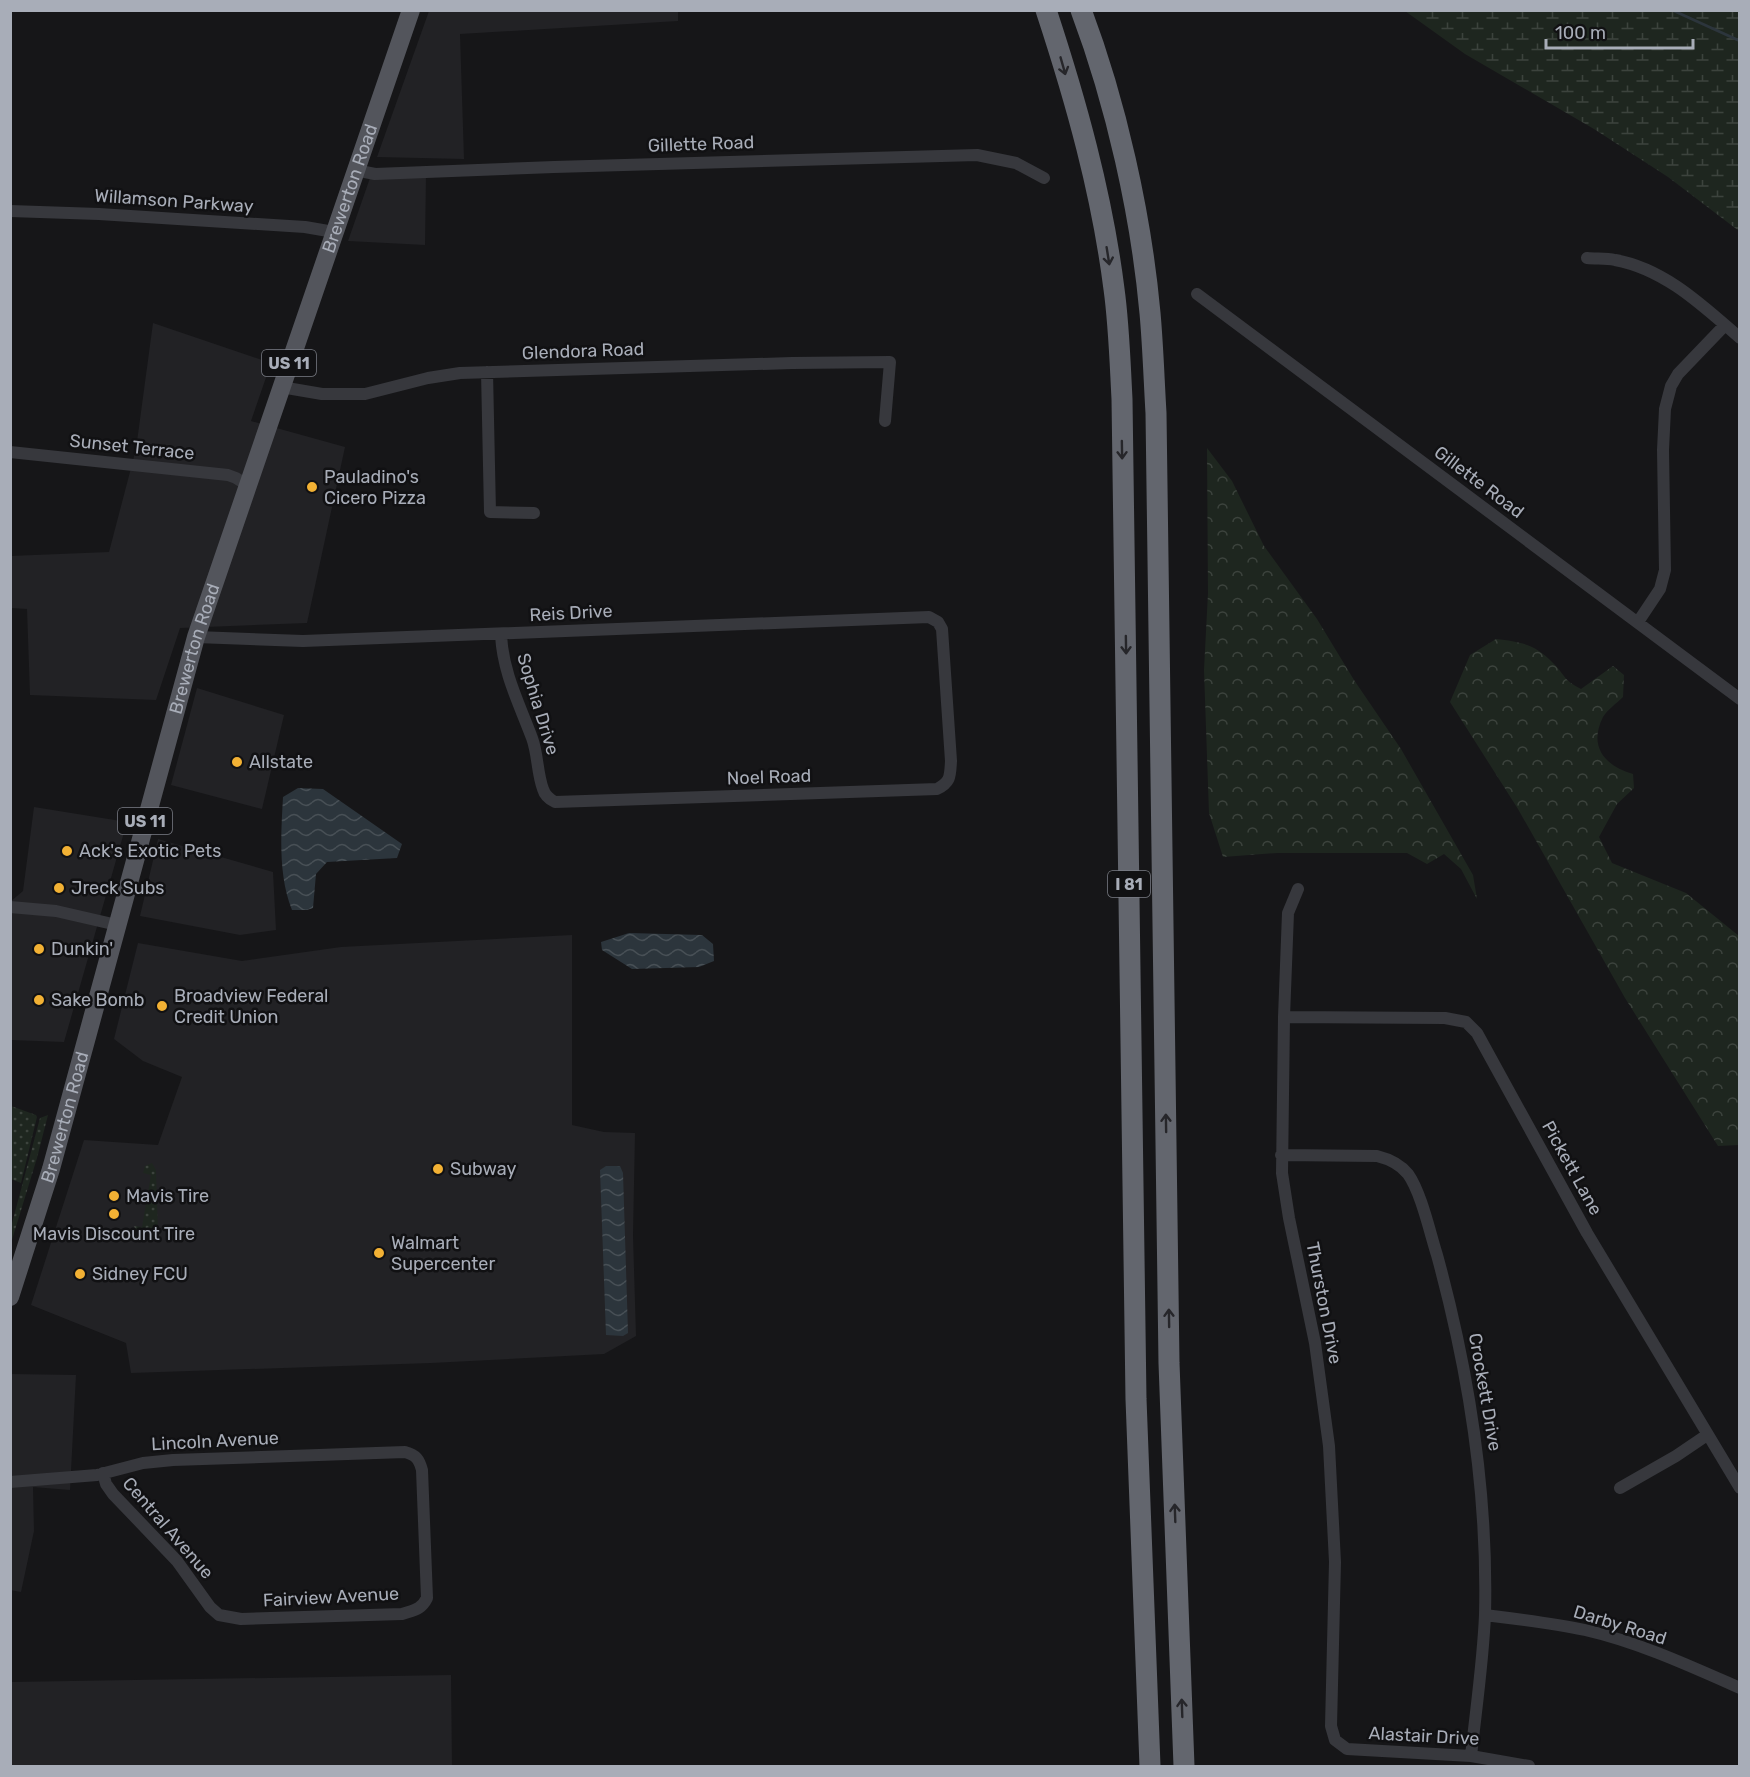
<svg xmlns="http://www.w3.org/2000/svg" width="1750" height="1777" font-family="Rubik,sans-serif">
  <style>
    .built { fill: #222225 }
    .grass { fill: url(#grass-dots) }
    .forest { fill: url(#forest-crowns) }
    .wetland { fill: url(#wetland-marsh) }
    .water { fill: url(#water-waves) }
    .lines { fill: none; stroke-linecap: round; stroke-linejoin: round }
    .stream { stroke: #2c353c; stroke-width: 3 }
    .minor { stroke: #37383d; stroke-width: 12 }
    .primary { stroke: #53555c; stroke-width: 18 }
    .motorway { stroke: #63666e; stroke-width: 21 }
    .oneway { stroke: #26262a }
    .poi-dot { fill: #f2b134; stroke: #111113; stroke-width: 2 }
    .labels { text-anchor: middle; stroke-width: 5; stroke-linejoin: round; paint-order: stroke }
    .shield { fill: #111113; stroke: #7b7e86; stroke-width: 1.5 }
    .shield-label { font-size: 16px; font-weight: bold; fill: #a8adb8 }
    .street-label { font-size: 18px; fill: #a8adb8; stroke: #111113 }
    .poi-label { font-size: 18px; fill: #a8adb8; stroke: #111113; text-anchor: start }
  </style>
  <defs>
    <pattern id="grass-dots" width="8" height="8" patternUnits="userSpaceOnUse" patternTransform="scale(1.5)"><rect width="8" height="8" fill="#1e261f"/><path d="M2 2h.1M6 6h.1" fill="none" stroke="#3c433d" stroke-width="1.8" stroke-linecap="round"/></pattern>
    <pattern id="forest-crowns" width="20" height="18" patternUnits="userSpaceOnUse" patternTransform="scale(1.5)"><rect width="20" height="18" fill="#1e261f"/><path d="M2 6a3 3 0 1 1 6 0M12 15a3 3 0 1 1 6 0" fill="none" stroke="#3c433d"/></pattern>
    <pattern id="wetland-marsh" width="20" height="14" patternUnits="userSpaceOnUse" patternTransform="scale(1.5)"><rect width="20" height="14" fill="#1e261f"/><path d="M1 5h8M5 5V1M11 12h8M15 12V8" fill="none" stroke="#3c433d"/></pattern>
    <pattern id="water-waves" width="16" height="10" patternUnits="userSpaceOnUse" patternTransform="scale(1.5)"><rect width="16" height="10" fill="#2c353c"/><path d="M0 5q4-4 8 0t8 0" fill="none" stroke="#485056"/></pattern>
  </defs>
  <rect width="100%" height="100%" fill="#161618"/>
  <!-- built -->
  <path class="built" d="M429,11L678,10V21L460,34L464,159L377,157Z
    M426,175L425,245L348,241L370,178Z
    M153,323L271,363L251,421L345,447L307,623L180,628L156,700L30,695L27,609L11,608L10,556L109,552L136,449Z
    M197,688L284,715L262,809L171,785Z
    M34,807L127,822L64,1042L11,1040L10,902L23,891Z
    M158,839L273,872L276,930L240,935L140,916Z
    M572,935V1125L604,1132L635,1133L633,1235L636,1336L604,1354L431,1363L131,1373L126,1343L31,1305L84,1140L158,1145L182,1077L143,1061L114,1039L138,943L242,961L341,947Z
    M10,1374L76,1375L70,1490L33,1487L34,1531L21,1592L10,1590Z
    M451,1675L452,1766H11V1682Z"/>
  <!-- grass -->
  <path class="grass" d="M11,1106L36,1115L37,1117L21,1183L11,1179Z
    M48,1115L37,1158L11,1243V1227L40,1118Z
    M152,1163L156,1170L158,1232L154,1236C144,1236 137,1237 134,1226L142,1227L151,1175L143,1173L145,1166Z"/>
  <!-- forest -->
  <path class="forest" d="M1207,448L1232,481L1264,546L1317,619L1354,680L1401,749L1473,875L1477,899L1461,869L1444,854L1427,864L1407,853H1277L1223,857L1209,813L1204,670L1208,593Z
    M1496,639C1521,642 1535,644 1553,663C1566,676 1563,680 1581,689L1613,666L1624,675L1623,697C1617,703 1607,710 1603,717C1588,747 1605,766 1633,774L1634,788L1617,804L1599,837L1612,863L1686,893L1739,936V1145L1718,1146L1625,998L1518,809L1450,702L1470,655Z"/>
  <!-- wetland -->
  <path class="wetland" d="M1405,11H1739V231L1668,177L1594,129L1465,54Z"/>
  <!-- water -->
  <path class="water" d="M298,788L323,789L402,844L397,858L327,862L316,874L313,908L307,910H292C278,875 281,834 283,797Z
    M629,933L702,935L713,944L714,961L699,967L632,969L602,950L601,942Z
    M606,1166H620L623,1173L628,1333L623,1336L606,1335L600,1170Z"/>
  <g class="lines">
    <!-- stream -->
    <path class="stream" d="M1672,10L1740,41"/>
    <!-- minor -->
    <path class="minor" d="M355,170L375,174L554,167L977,155L1016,163L1044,178
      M10,211L99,214L305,227L334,232
      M1587,258C1596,259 1606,258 1615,260C1665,269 1703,306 1740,338
      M1197,294L1740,699
      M487,372L490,512L534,513
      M281,387L322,394H365L428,378L460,373L792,363L890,362L885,421
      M10,452L228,475L236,478L247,485
      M1638,622L1660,589L1665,570L1663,450L1665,409L1671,386L1678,374L1725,325
      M196,637L303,641L929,617L938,622L942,629L951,761C950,776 951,782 937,789L555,802C549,799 545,796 543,789C537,773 538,754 532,738C519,703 503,673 501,635
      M1298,889L1288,913L1284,1017L1282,1173L1289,1218L1315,1343L1329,1446L1335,1562L1331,1726L1335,1740L1347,1749L1471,1756L1529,1766
      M10,907L56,911L117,925
      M1284,1017L1445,1018L1466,1022L1477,1033L1587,1233L1740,1488
      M1281,1155L1377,1156C1389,1159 1400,1164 1408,1174C1421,1192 1430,1233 1437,1255C1469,1372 1488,1493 1485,1615C1483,1662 1476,1709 1471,1756
      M10,1482L97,1475L143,1463L173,1460L405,1452C416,1455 419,1459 422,1470L427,1598C421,1610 414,1610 402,1614L241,1619L219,1615L210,1607L177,1561L113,1494L106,1484L103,1473
      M1620,1488L1676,1456L1707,1435
      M1485,1615C1518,1619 1552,1623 1585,1630C1638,1642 1690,1666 1740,1688"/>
    <!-- primary -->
    <path class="primary" id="s1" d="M10,1297L51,1169L196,637L411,10"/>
    <!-- motorway -->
    <path class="motorway" d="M1046,10C1076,101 1102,194 1114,289C1119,325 1120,362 1122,399L1136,1399L1150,1766
      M1081,10C1116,103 1141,214 1150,313C1153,346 1154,380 1156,413L1169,1363L1184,1766"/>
  </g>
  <!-- one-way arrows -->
  <defs><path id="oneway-shaft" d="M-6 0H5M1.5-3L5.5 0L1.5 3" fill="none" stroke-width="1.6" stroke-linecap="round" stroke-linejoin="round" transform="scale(1.5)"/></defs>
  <g class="oneway">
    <use href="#oneway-shaft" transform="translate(1063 66) rotate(74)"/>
    <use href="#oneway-shaft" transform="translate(1108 256) rotate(81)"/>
    <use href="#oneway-shaft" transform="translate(1122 450) rotate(89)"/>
    <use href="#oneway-shaft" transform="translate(1126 645) rotate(89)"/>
    <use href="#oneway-shaft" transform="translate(1166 1123) rotate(-91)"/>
    <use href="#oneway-shaft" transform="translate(1169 1318) rotate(-91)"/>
    <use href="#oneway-shaft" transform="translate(1175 1513) rotate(-92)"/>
    <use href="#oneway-shaft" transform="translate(1182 1708) rotate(-92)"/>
  </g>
  <!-- markers -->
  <g class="poi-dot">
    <circle cx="312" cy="487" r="6"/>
    <circle cx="237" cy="762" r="6"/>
    <circle cx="67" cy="851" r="6"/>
    <circle cx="59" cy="888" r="6"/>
    <circle cx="39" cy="949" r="6"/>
    <circle cx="39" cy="1000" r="6"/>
    <circle cx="162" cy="1006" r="6"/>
    <circle cx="438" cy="1169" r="6"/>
    <circle cx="114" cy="1196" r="6"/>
    <circle cx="114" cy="1214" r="6"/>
    <circle cx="379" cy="1253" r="6"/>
    <circle cx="80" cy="1274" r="6"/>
  </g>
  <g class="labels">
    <!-- shield labels -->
    <g class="shield">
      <rect x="262" y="350" width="54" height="26" rx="4.5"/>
      <rect x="118" y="808" width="54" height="26" rx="4.5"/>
      <rect x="1108" y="871" width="42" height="26" rx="4.5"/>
    </g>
    <g class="shield-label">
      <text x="289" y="369">US 11</text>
      <text x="145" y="827">US 11</text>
      <text x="1129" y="890">I 81</text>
    </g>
    <!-- street labels -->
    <g class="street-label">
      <text transform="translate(701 144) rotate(-2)" y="6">Gillette Road</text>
      <text dy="6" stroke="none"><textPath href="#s1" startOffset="1160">Brewerton Road</textPath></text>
      <text transform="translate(174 201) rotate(4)" y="6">Willamson Parkway</text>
      <text transform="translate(583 351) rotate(-2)" y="6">Glendora Road</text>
      <text transform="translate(132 447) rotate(6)" y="6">Sunset Terrace</text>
      <text transform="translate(1479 482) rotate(37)" y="6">Gillette Road</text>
      <text transform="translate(571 613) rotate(-3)" y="6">Reis Drive</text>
      <text dy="6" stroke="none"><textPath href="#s1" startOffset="674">Brewerton Road</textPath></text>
      <text transform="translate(538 704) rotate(73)" y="6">Sophia Drive</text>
      <text transform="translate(769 777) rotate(-2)" y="6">Noel Road</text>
      <text dy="6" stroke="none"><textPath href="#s1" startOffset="188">Brewerton Road</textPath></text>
      <text transform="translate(1572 1168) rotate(61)" y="6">Pickett Lane</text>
      <text transform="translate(1324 1303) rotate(79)" y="6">Thurston Drive</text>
      <text transform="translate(1485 1392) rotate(80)" y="6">Crockett Drive</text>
      <text transform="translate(215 1441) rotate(-3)" y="6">Lincoln Avenue</text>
      <text transform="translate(168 1528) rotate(49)" y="6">Central Avenue</text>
      <text transform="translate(331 1597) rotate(-3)" y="6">Fairview Avenue</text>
      <text transform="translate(1620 1625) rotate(17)" y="6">Darby Road</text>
      <text transform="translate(1424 1736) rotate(3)" y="6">Alastair Drive</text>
    </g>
    <!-- poi labels -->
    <g class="poi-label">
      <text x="324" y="483">Pauladino's<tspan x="324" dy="21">Cicero Pizza</tspan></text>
      <text x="249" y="768">Allstate</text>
      <text x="79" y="857">Ack's Exotic Pets</text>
      <text x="71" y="894">Jreck Subs</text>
      <text x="51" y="955">Dunkin'</text>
      <text x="174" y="1002">Broadview Federal<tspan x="174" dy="21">Credit Union</tspan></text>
      <text x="51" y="1006">Sake Bomb</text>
      <text x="450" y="1175">Subway</text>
      <text x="126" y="1202">Mavis Tire</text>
      <text x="114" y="1240" text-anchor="middle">Mavis Discount Tire</text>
      <text x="391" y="1249">Walmart<tspan x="391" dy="21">Supercenter</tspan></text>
      <text x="92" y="1280">Sidney FCU</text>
    </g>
  </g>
  <!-- border -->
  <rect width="1750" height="1777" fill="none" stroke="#a8adb8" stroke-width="24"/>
  <!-- scale -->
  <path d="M1546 39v9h147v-9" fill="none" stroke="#a8adb8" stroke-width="3"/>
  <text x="1555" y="39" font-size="18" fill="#a8adb8" stroke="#111113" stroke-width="4.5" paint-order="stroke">100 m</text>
</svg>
